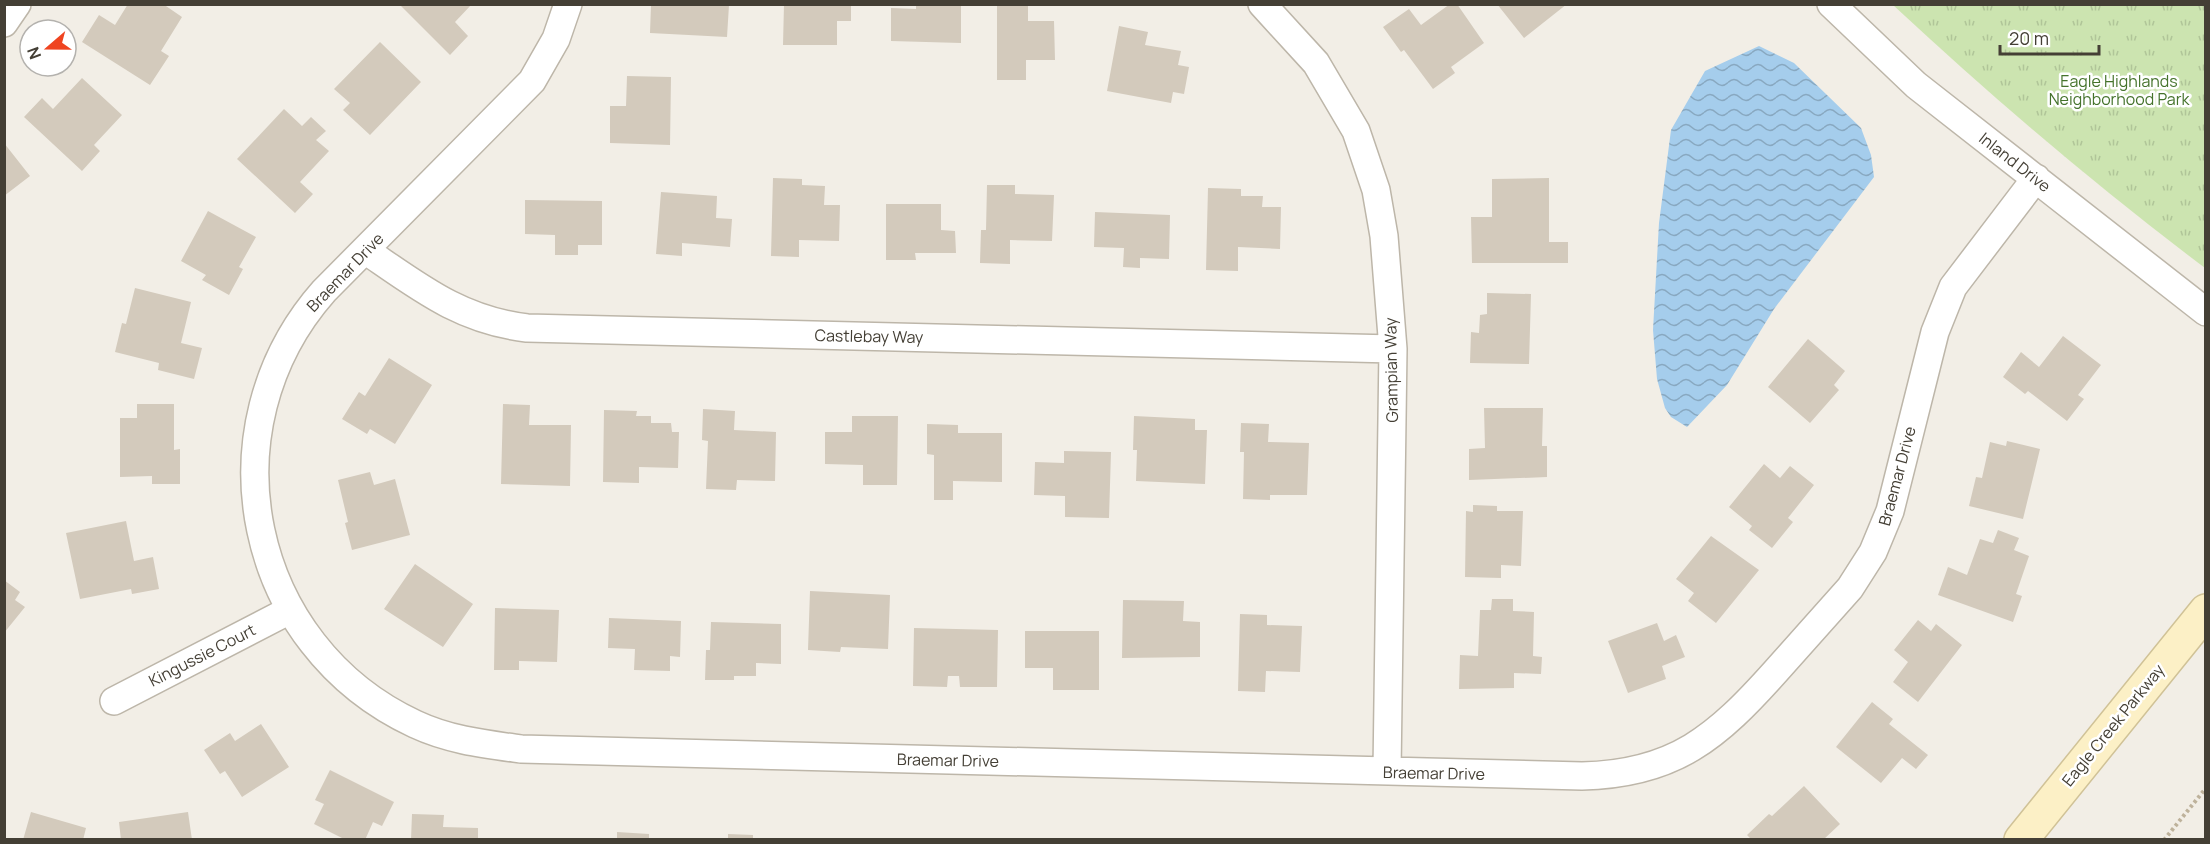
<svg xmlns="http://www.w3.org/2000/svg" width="2210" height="844" font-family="Manrope,sans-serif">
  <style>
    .park { fill: url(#park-tufts) }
    .water { fill: url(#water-waves) }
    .building { fill: #d3cabc }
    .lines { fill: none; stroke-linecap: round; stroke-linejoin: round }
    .street-casing { stroke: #bdb6a9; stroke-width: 30 }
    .secondary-casing { stroke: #d0c297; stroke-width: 36 }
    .path { stroke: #beb29b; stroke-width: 4; stroke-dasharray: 3 3; stroke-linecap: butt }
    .street { stroke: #fff; stroke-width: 27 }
    .secondary { stroke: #fcf0c6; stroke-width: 33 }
    .labels { text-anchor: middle; stroke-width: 5; stroke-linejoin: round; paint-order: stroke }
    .park-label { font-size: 16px; fill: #45732c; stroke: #fff }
    .street-label { font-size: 16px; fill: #443f35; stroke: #fff }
  </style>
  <defs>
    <pattern id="park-tufts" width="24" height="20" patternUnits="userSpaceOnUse" patternTransform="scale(1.5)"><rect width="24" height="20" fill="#cce4b0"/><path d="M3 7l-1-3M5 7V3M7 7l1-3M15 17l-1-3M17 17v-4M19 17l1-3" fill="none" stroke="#b0c598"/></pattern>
    <pattern id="water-waves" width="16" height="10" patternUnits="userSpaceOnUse" patternTransform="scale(1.5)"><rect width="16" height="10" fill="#a5cdec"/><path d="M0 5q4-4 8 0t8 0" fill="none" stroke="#88a8c0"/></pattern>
  </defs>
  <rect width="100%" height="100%" fill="#f2eee6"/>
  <!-- park -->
  <path class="park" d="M1893,5H2205V268C2096,186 1993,98 1893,5Z"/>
  <!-- water -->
  <path class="water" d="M1759,46L1794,63L1861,128L1871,155L1874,177L1774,309L1727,385L1687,427L1671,417L1665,408L1657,379L1653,330L1659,223L1671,130L1705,71Z"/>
  <!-- building -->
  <path class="building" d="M128,4H163L182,17L161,51L169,56L150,85L82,42L99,15L115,25Z
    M399,4H472L455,22L468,36L450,55Z
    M784,4H851V21H837V45H783Z
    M916,4H961V43L891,41V8L916,9Z
    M997,4H1028V21H1054L1055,60H1026V80H997Z
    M1450,4H1457L1484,43L1451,67L1455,73L1433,89L1404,50L1401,52L1383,27L1409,9L1421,25Z
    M1497,4H1567L1524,38Z
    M651,5H729L727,37L650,33Z
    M1119,26L1148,32L1145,45L1181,51L1178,65L1189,67L1184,94L1173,92L1171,103L1107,91Z
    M380,42L421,82L370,135L343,110L350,103L334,89Z
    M627,76L671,77L670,145L610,143V106H626Z
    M82,78L122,115L94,145L100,151L82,171L24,117L42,98L53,109Z
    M284,109L302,126L311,117L326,131L316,140L329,151L300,182L313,194L295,213L237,159Z
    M4,143L30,176L4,196Z
    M773,178L802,179V185L825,186L824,205H840L839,241L799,240V257L771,256Z
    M1549,178V242H1568V263H1472L1471,217H1492V179Z
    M987,185H1015V194L1054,195L1052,241L1010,240V264L980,263L981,230H986Z
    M1208,188L1241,189V196H1263L1262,207H1281L1280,249L1238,247V271L1206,270Z
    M661,192L717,196L716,218L732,219L730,247L682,243V256L656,254Z
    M525,200L602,201V245H578V255H555V235L525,234Z
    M886,204H941V230L955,231L956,253H915L916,260H886Z
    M208,211L256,237L239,267L243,269L229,295L202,280L206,275L181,261Z
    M1095,212L1170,215L1169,259L1140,258V268L1123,267L1124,248L1094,247Z
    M135,288L191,302L181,343L202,348L194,379L158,370L159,363L115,352L122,323L126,324Z
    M1487,293L1531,294L1529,364L1470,363L1471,332L1479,333L1480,315L1487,314Z
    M2063,336L2101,365L2078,395L2084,399L2067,421L2028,391L2025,394L2003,377L2021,352L2039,367Z
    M1808,339L1845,371L1834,385L1839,390L1810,423L1768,387Z
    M389,358L432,385L395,444L370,429L367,434L342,419L359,392L365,396Z
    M137,404H174V450L180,449V484H152V476L120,477V418H137Z
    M503,404L530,405L529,425H571L570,486L501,484Z
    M1484,408H1543L1542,446H1547V477L1469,480V449L1485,448Z
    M703,409L735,411L734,430L776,432L775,481L737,480L736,490L706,489L708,441L702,440Z
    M604,410L637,411L636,416H651V423H671L672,432H679L678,468L639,467V483L603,482Z
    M852,416H898L897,485H863V465L825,464V432H852Z
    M1134,416L1195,419V430H1207L1205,484L1136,481L1137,450H1133Z
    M1241,423L1269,424L1268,442L1309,443L1307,495H1270V500L1243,499L1244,452H1240Z
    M927,424L958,425V433H1002V482L953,481V500H934V455L927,454Z
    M2007,441L2040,449L2023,519L1969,506L1976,477L1982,478L1990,442L2006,446Z
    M1064,451L1111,452L1109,518L1065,517V496L1034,495L1035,462L1064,463Z
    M1764,464L1780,478L1790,466L1814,485L1788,518L1793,522L1772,548L1749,530L1752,526L1729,507Z
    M370,472L374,485L395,479L410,535L352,550L345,523L348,522L338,480Z
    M1473,505L1497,506V511H1523L1521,566L1501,565V578L1465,577L1466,511L1473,512Z
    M126,521L134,561L153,557L159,589L132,594L131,589L80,599L66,533Z
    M1998,530L2019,538L2014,550L2029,556L2016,594L2022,596L2013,622L1938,595L1948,567L1967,575L1980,539L1993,543Z
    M1711,536L1759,570L1716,623L1688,601L1694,593L1676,579Z
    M415,564L473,604L443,647L384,609Z
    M4,580L20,592L15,600L25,607L4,633Z
    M810,591L890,595L888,649L841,647L840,652L808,650Z
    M1492,599H1513V611L1534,612L1533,656L1542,657L1541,674L1514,673V688L1459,689L1460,655L1478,656L1480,610H1491Z
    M1123,600L1184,601L1183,621L1200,622V657L1122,658Z
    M495,608L559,610L557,662L519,661V670H494Z
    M1240,614L1267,615V625L1302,626L1300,672L1266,671L1265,692L1238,691Z
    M609,618L681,621L680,657L670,656V671L634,670L635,649L608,648Z
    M1918,620L1931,631L1936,624L1962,645L1918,702L1893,682L1908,662L1894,650Z
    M711,622L781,624V664L756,663V676H734V680H705L706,650H710Z
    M1657,623L1664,641L1676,635L1685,657L1662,666L1666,679L1628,693L1608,641Z
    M914,628L998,630L997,687H960L959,676H948L947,687L913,686Z
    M1025,631H1099V690H1053V668H1025Z
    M1872,702L1893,719L1889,724L1928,755L1916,769L1902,758L1881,783L1836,747Z
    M261,724L289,767L242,797L225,771L220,774L204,750L230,733L235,741Z
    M330,770L394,802L382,826L373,822L365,840H346L314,824L324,804L315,800Z
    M1804,786L1840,824L1823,840H1752L1747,835L1769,814L1772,816Z
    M31,812L86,828L83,840H23Z
    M188,812L192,840H121L119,822Z
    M412,814L444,815L443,827L478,828V840H411Z
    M617,832L649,834V840H617Z
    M728,834L753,835V840H728Z"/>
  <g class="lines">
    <!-- street casing -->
    <g class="street-casing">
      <path id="street" d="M568,4L556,39L532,81L324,291C202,429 247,646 415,724C449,740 484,744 521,749L1582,776C1675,774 1717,737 1776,671C1801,643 1825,616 1850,588L1873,552L1890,511L1935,332L1953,287L2036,178
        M1262,4L1316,63L1356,131L1376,190L1384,236L1393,349L1387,771
        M1831,4L1916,85L2206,312
        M4,23L17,4
        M365,250C419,287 460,320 527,328L1393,349
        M114,701L290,610"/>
    </g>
    <!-- secondary casing -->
    <g class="secondary-casing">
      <path id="secondary" d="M2021,840L2206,611"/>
    </g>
    <!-- path -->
    <path class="path" d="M2164,840L2206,788"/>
    <!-- street -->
    <use href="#street" class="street"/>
    <!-- secondary -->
    <use href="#secondary" class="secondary"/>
  </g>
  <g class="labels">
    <!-- park labels -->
    <g class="park-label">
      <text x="2119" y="87">Eagle Highlands<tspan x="2119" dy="18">Neighborhood Park</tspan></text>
    </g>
    <!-- street labels -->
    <g class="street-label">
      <text transform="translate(2015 162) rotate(38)" y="6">Inland Drive</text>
      <text transform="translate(345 272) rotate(-46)" y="6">Braemar Drive</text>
      <text transform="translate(869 336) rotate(1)" y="6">Castlebay Way</text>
      <text transform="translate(1391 370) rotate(-91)" y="6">Grampian Way</text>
      <text transform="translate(1897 476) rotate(-75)" y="6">Braemar Drive</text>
      <text transform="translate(202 655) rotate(-27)" y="6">Kingussie Court</text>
      <text transform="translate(2113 725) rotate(-51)" y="6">Eagle Creek Parkway</text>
      <text transform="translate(948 760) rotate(1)" y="6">Braemar Drive</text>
      <text transform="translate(1434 773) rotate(1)" y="6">Braemar Drive</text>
    </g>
  </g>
  <!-- border -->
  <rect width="2210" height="844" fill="none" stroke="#443f35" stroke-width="12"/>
  <!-- north arrow -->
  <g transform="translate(48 48) rotate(250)"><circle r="28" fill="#ffffff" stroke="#b4b2ae" stroke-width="1.5"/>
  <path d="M0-4.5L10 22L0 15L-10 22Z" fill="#ef4420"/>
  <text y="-9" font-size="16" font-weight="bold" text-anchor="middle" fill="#443f35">N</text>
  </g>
  <!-- scale -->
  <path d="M2000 45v9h99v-9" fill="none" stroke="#443f35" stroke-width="3"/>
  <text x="2009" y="45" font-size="18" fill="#443f35" stroke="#ffffff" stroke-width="4.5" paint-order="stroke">20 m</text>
</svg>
